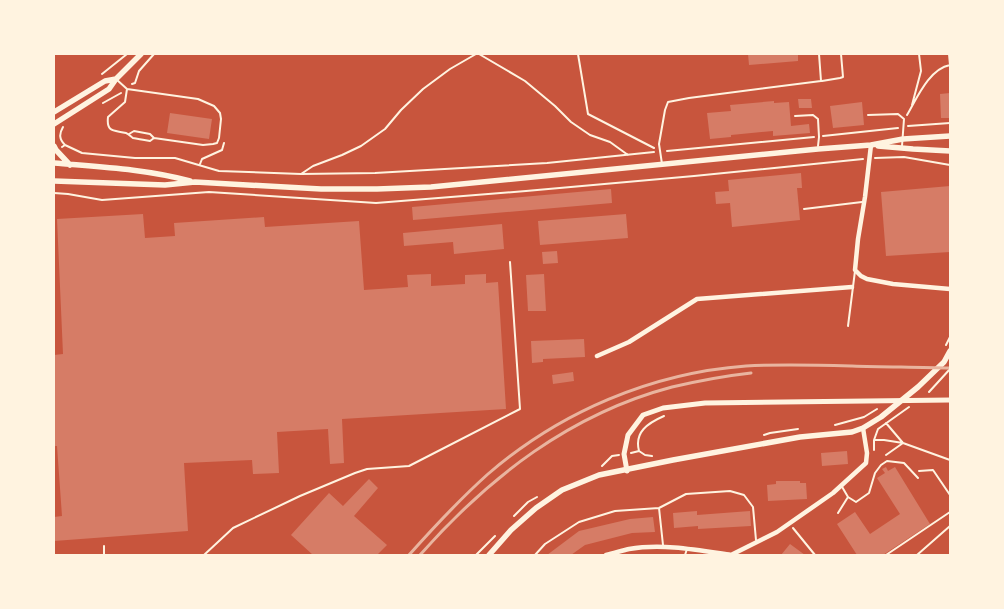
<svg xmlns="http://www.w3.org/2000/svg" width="1004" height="609" font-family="Helvetica,sans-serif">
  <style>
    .building { fill: #d67c66 }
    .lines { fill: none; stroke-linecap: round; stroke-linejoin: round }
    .path { stroke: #fff3e0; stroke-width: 2 }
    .service { stroke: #fff3e0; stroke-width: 2 }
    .minor { stroke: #fff3e0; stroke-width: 4.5 }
    .tertiary { stroke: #fff3e0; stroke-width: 5 }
    .secondary { stroke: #fff3e0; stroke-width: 5.5 }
    .rail { stroke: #e9b49f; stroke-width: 3 }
  </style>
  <rect width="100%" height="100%" fill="#c8553d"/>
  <!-- building -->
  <path class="building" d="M748,54H798V61L749,65Z
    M950,93V118H941L940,94Z
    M798,99H811L812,108H799Z
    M774,101V103L789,102L791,126L809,124L810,133L773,136V131L731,135V137L710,139L707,113L731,111L730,105Z
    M862,102L864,125L833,128L830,106Z
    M170,113L212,119L209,139L167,133Z
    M801,173L802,188H797L800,220L732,227L730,203L716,204L715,192L729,191L728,180Z
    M950,186V252L886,256L881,192Z
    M611,189L612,203L413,220L412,207Z
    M143,214L145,238L175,236L174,223L264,217L265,227L359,221L364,290L408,287L407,275L431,274V286L465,284V275L486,274V283L498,282L506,409L342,419L344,463L330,464L328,429L277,432L279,473L253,474L252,460L184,463L188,531L54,541V517L62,516L57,446H54V355L63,354L57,219Z
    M626,214L628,238L540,245L538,221Z
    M502,224L504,249L454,254L453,242L404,246L403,233Z
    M557,251L558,263L543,264L542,252Z
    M544,274L546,311H528L526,275Z
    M584,339L585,357L543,359V362L532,363L531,341Z
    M573,372L574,381L553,384L552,375Z
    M847,451L848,464L822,466L821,453Z
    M886,467L888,471L895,467L930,524L883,555H857L837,524L855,512L870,534L900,514L877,478L885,473L882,469Z
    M369,479L378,488L354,516L387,545L377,555H313L291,535L329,493L343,506Z
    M776,481H800V483H806L807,499L768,501L767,485L776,484Z
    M697,511V515L750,511L751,526L698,529V526L674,528L673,513Z
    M653,517L655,532L632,533L585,545L571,555H547L579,531L630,519Z
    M790,544L805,555H781Z"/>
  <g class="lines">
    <!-- path -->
    <path class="path" d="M479,54L525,81L555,106L571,122L590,135L610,142L628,155
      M578,54L588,114L654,148
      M102,74L127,54
      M132,84L135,83L139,71L154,54
      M103,103L121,93
      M912,105L921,71L919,54
      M907,115C917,98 929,69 950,65L949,54
      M908,126L950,123
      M63,127C59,134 59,139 65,145
      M823,136L898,128
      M62,147L65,145L82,153L135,158H175L219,171L301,174L375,173L547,163L654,152
      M667,151L814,137
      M875,158L904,157L950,165
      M200,164L202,159L222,150L224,143
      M301,174L313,166L342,155L361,146L385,129L401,110L423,89L450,69L476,54
      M54,193L68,194L102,200L209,192L376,203L526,191L694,176L863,159
      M946,345L950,337
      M929,392L950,369
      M886,423L903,443L950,460
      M835,425L864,417L877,409
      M764,435L770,433L798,429
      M875,440H884L903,443
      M874,450V440L878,429L909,407
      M639,451C634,432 648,423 664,416
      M631,453L639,451L645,455L652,456
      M886,455L903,443
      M602,466L612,456L619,455
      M919,471L933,470L950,495
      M514,516L528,502L537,497
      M793,528L815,555
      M476,555L495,536"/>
    <!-- service -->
    <path class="service" d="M116,79L127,89L198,99L214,106L220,113L221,119L219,138L217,143L213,144L203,145L154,138L150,141C144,140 138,139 133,138C131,137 129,134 126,133C116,130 106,134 108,117L125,102L127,89
      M822,81L840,78L843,77L841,54
      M868,115L898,114L904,119L902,146
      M795,116L813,115L818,119L819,137L818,146
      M129,134L134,131L150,134L154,138
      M662,164L659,144L665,110L668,102L689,98L821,81L819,54
      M804,209L862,202
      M848,326L855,271
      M848,497L856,502L869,493L875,473L881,465L887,461L904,463L918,478
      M659,508L663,545
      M838,513L848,497L841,485
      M104,546V555
      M204,555L233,528L300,496L355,473L367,469L409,466L520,409L510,262
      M535,555L545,544L579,522L615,511L659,508L686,494L730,491L744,495L753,507L756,540
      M685,555L687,549
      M886,555L950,512
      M917,555L950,526"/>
    <!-- minor -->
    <path class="minor" d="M871,145L865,197L858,239L855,270L861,276L867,279L893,284L950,289
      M597,356L629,342L697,299L852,287
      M606,555C614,553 621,551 629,549C662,543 698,550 731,555
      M731,555L777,532L833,493L866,463L867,453L863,428"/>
    <!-- tertiary -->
    <path class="tertiary" d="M627,471L624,454L628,435L643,415L663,408L705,403L950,400"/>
    <!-- secondary -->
    <path class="secondary" d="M54,112L105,81L116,79
      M54,124L109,89L116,79L141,54
      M54,146L56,150L70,165
      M878,146L913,149L950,151
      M54,163C100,167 145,169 190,181
      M54,181L165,185L195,182L321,189H377L431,187L818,149L871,145L903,139L950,136
      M489,555L511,530L536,508L562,490L599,475L673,460L800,437L852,432L863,428L881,417L918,387L944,362L950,351"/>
    <!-- rail -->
    <path class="rail" d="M409,555C434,527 460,499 488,474C560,412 651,373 746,366C781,364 816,365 852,366C885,367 917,367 950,368
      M420,555C489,477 570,414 672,387C698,381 724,376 751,373"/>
  </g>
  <!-- border -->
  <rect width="1004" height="609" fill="none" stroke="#fff3e0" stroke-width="110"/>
</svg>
